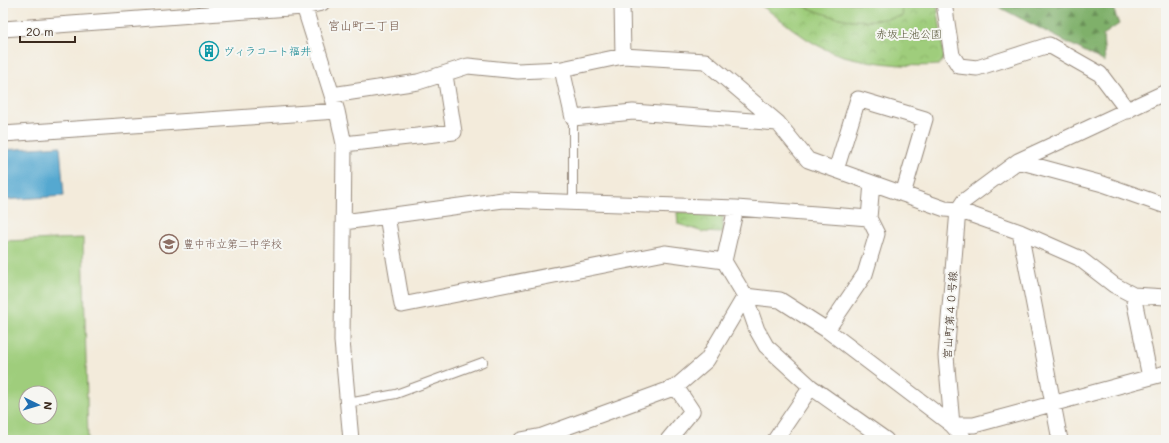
<svg xmlns="http://www.w3.org/2000/svg" width="1169" height="443" font-family="Mali,'Klee One',sans-serif">
  <style>
    .forest { fill: url(#forest-firs); stroke: #5d6d44 }
    .park { fill: url(#park-crowns); stroke: #6d7c4c }
    .garden { fill: #9fcd7b; stroke: #6d7c4c; fill-rule: evenodd }
    .water { fill: #54a8d0; stroke: #486977 }
    .lines { fill: none; stroke-linecap: round; stroke-linejoin: round }
    .lane-casing { stroke: #978a7c; stroke-width: 10 }
    .street-casing { stroke: #978a7c; stroke-width: 17 }
    .lane { stroke: #fff; stroke-width: 8 }
    .street { stroke: #fff; stroke-width: 15 }
    .labels { text-anchor: middle; stroke-width: 4; stroke-linejoin: round; paint-order: stroke }
    .park-label { font-size: 11px; fill: #545335; stroke: #f6f6f2 }
    .culture-label { font-size: 11px; fill: #0d838f; stroke: #f6f6f2; text-anchor: start }
    .education-label { font-size: 11px; fill: #785e54; stroke: #f6f6f2; text-anchor: start }
    .street-label { font-size: 11px; fill: #3b2a1e; stroke: #f6f6f2 }
    .neighbourhood-label { font-size: 12px; fill: #725546; stroke: #f6f6f2 }
  </style>
  <defs>
    <pattern id="forest-firs" width="22" height="20" patternUnits="userSpaceOnUse"><rect width="22" height="20" fill="#7fb06b"/><path d="M5 1l3.5 6h-7zM16 11l3.5 6h-7z" fill="#698f57"/></pattern>
    <pattern id="park-crowns" width="20" height="18" patternUnits="userSpaceOnUse"><rect width="20" height="18" fill="#9fcd7b"/><path d="M2 6a3 3 0 1 1 6 0M12 15a3 3 0 1 1 6 0" fill="none" stroke="#8ab06a"/></pattern>
  </defs>
  <rect width="100%" height="100%" fill="#f6f6f2"/>
  <filter id="ink" filterUnits="userSpaceOnUse"><feTurbulence type="fractalNoise" baseFrequency=".025" numOctaves="2"/><feDisplacementMap in="SourceGraphic" scale="8" xChannelSelector="R" yChannelSelector="G"/><feConvolveMatrix kernelMatrix="1 2 1 2 8 2 1 2 1" color-interpolation-filters="sRGB"/></filter>
  <filter id="wash" filterUnits="userSpaceOnUse"><feTurbulence type="fractalNoise" baseFrequency=".012" numOctaves="4" result="noise"/><feDisplacementMap in="SourceGraphic" scale="16" xChannelSelector="R" yChannelSelector="G"/><feGaussianBlur stdDeviation="0.9" result="paint"/><feColorMatrix in="noise" values="0 0 0 0 0 0 0 0 0 0 0 0 0 0 0 0 0 1.4 0 .05"/><feComposite in="paint" operator="in"/></filter>
  <g filter="url(#wash)">
    <rect width="100%" height="100%" fill="#f3ebdb"/>
    <!-- forest -->
    <path class="forest" d="M991,3H1111L1119,24L1103,35L1105,62Z"/>
    <!-- park -->
    <path class="park" d="M757,3H937L944,58L939,65C910,68 851,62 825,49C800,38 780,17 757,3Z
      M677,212L723,214V233L703,232L678,224Z"/>
    <!-- garden -->
    <path class="garden" d="M797,3H901L903,16C856,24 841,22 797,3Z
      M83,238L88,440H3V241ZM26,393H50V417H26Z"/>
    <!-- water -->
    <path class="water" d="M60,146L64,196L3,200V150Z"/>
  </g>
  <g filter="url(#ink)">
    <g class="lines">
      <!-- lane casing -->
      <g class="lane-casing">
        <path id="lane" d="M573,203V118
          M348,403L396,394L483,362"/>
      </g>
      <!-- street casing -->
      <g class="street-casing">
        <path id="street" d="M303,3L337,111L344,144L342,341L351,440
          M622,3L623,56
          M944,3L952,55L959,66L977,68L1049,45L1100,74L1128,111
          M3,29L303,7L322,3
          M562,69L573,118L633,112L778,123
          M332,95L418,82L468,66L518,71L562,69L623,56L705,61L778,123L808,160L945,209L958,210L1020,232L1079,258L1114,285L1133,295L1166,297
          M3,134L337,111
          M344,144L454,132L445,75
          M1018,161L1103,184L1166,206
          M836,170L858,99L925,119L903,194
          M736,208L724,261L745,296L757,330L766,346L811,387L886,440
          M387,216L402,305L665,253L724,261
          M344,222L503,200L736,208L869,218
          M1020,232L1060,440
          M1133,295L1150,377
          M827,330L865,274L877,234L869,218L872,183
          M521,440L542,436L676,387L707,360L745,296L780,300L827,330L952,425H974L1166,373
          M668,440L692,411L676,387
          M775,440L811,387
          M965,440L952,425L946,356L958,210L964,201L1018,161L1166,92"/>
      </g>
      <!-- lane -->
      <use href="#lane" class="lane"/>
      <!-- street -->
      <use href="#street" class="street"/>
    </g>
  </g>
  <!-- icons -->
  <defs>
    <g id="building-ring" transform="scale(1)"><circle r="9.5" fill="#f6f6f2" stroke="#0f9aa8" stroke-width="1.5"/><path d="M-4-6H4V6H1V3H-1V6H-4ZM-2.5-4.3h1.7v1.8h-1.7ZM.8-4.3h1.7v1.8H.8ZM-2.5-1h1.7V.8h-1.7ZM.8-1h1.7V.8H.8Z" fill="#0f9aa8"/></g>
    <g id="school-ring" transform="scale(1)"><circle r="9.5" fill="#f6f6f2" stroke="#8d6e63" stroke-width="1.5"/><path d="M0-5L7-2L0 1L-7-2ZM-4 1L0 2.5L4 1V4Q0 6-4 4Z" fill="#8d6e63"/></g>
  </defs>
  <g fill-rule="evenodd">
    <use href="#building-ring" x="209" y="51"/>
    <use href="#school-ring" x="169" y="244"/>
  </g>
  <g class="labels">
    <!-- park labels -->
    <g class="park-label">
      <text x="909" y="38">赤坂上池公園</text>
    </g>
    <!-- culture labels -->
    <g class="culture-label">
      <text x="223" y="55">ヴィラコート福井</text>
    </g>
    <!-- education labels -->
    <g class="education-label">
      <text x="183" y="248">豊中市立第二中学校</text>
    </g>
    <!-- street labels -->
    <g class="street-label">
      <text transform="translate(950 315) rotate(-86)" y="4">宮山町第４０号線</text>
    </g>
    <!-- neighbourhood labels -->
    <g class="neighbourhood-label">
      <text x="364" y="30">宮山町二丁目</text>
    </g>
  </g>
  <!-- margin -->
  <rect width="1169" height="443" fill="none" stroke="#f6f6f2" stroke-width="16"/>
  <!-- north arrow -->
  <g transform="translate(38 405) rotate(95)"><circle r="19" fill="#f6f6f2" stroke="#aba49d"/>
  <path d="M0-3L7 15L0 10L-7 15Z" fill="#1f6fb2"/>
  <text y="-6" font-size="11" font-weight="bold" text-anchor="middle" fill="#3b2a1e">N</text>
  </g>
  <!-- scale -->
  <path d="M20 36v6h55v-6" fill="none" stroke="#3b2a1e" stroke-width="2"/>
  <text x="26" y="36" font-size="12" fill="#3b2a1e" stroke="#f6f6f2" stroke-width="3" paint-order="stroke">20 m</text>
</svg>
